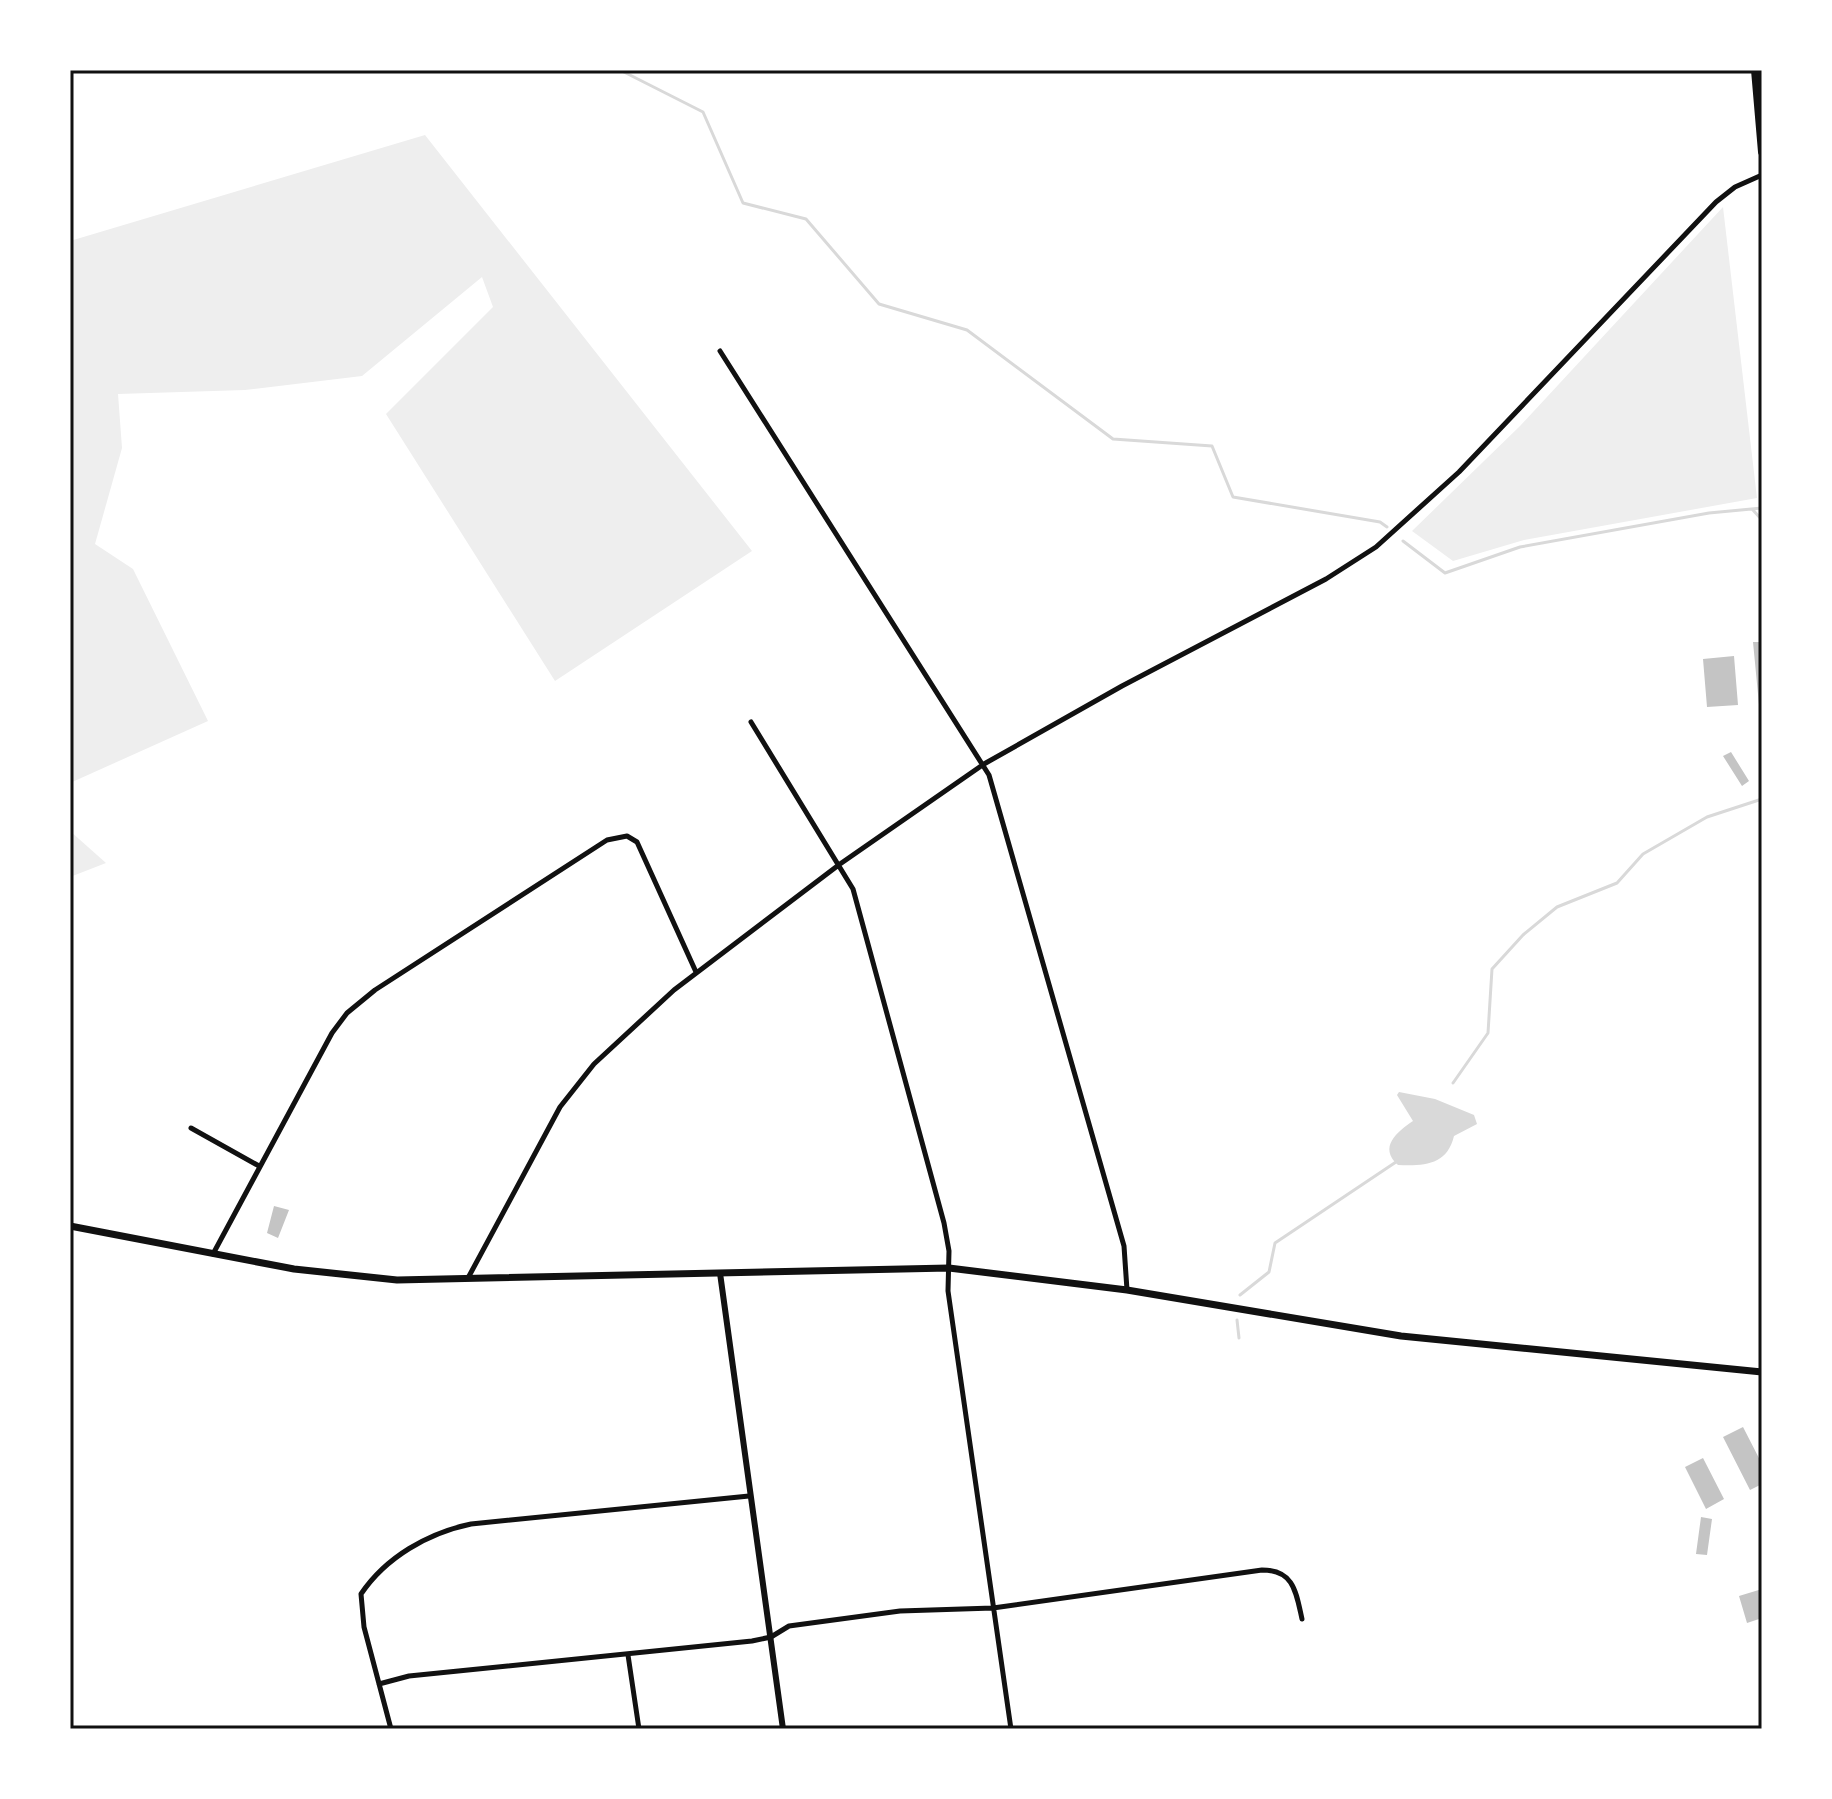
<svg xmlns="http://www.w3.org/2000/svg" width="1832" height="1799" font-family="'Noto Serif',serif">
  <style>
    .green { fill: #eee }
    .water { fill: #d9d9d9 }
    .lines { fill: none; stroke-linecap: round; stroke-linejoin: round }
    .stream { stroke: #d9d9d9; stroke-width: 3 }
    .building { fill: #c4c4c4 }
    .minor { stroke: #111; stroke-width: 5 }
    .tertiary { stroke: #111; stroke-width: 6 }
    .secondary { stroke: #111; stroke-width: 7 }
    .trunk { stroke: #111; stroke-width: 8 }
    .neatline { fill: none; stroke: #111; stroke-width: 3 }
  </style>
  <rect width="100%" height="100%" fill="#fff"/>
  <!-- green -->
  <path class="green" d="M425,135L752,551L555,681L386,414L493,307L482,277L362,376L245,390L118,394L122,448L95,544L133,569L208,721L70,783V241Z
    M1723,207L1757,498L1524,540L1453,561L1412,531L1520,426Z
    M70,831L106,863L70,877Z"/>
  <!-- water -->
  <path class="water" d="M1399,1092L1435,1099L1474,1115L1477,1124L1454,1136C1447,1165 1425,1166 1398,1165C1378,1147 1397,1132 1413,1121L1397,1095Z"/>
  <g class="lines">
    <!-- stream -->
    <path class="stream" d="M620,70L703,112L743,203L806,219L879,304L967,330L1113,439L1212,446L1233,497L1380,522L1387,527
      M1752,509L1762,520
      M1403,541L1445,573L1520,547L1709,513L1762,508
      M1453,1083L1488,1033L1492,969L1523,935L1557,907L1617,883L1643,854L1707,817L1762,799
      M1240,1295L1269,1272L1275,1243L1396,1162
      M1237,1320L1239,1338"/>
  </g>
  <!-- building -->
  <path class="building" d="M1753,642H1762V715H1760Z
    M1734,656L1738,705L1707,707L1703,659Z
    M1731,752L1749,781L1742,786L1723,756Z
    M274,1206L289,1210L278,1238L267,1233Z
    M1743,1427L1762,1464V1484L1750,1490L1723,1437Z
    M1703,1458L1724,1499L1706,1509L1685,1467Z
    M1701,1517L1712,1519L1707,1555L1696,1554Z
    M1762,1589V1618L1747,1623L1739,1596Z"/>
  <g class="lines">
    <!-- minor -->
    <path class="minor" d="M720,351L989,775L1124,1246L1127,1290
      M751,722L853,889L944,1223L949,1251L948,1291L1011,1729
      M191,1128L259,1166
      M213,1254L332,1033L347,1013L375,990L607,840L627,836L637,842L696,972
      M468,1278L560,1107L594,1064L674,990L840,864L984,764L1122,686L1326,579L1376,547L1459,472L1716,202L1735,187L1762,175
      M628,1655L639,1729
      M379,1684L409,1676L752,1641L771,1637L789,1626L900,1611L993,1608L1262,1570C1294,1570 1296,1592 1302,1619
      M391,1729L364,1627L361,1594C386,1557 428,1533 471,1524L749,1496"/>
    <!-- tertiary -->
    <path class="tertiary" d="M720,1273L783,1729"/>
    <!-- secondary -->
    <path class="secondary" d="M70,1226L294,1269L397,1280L949,1268L1127,1290L1401,1336L1762,1372"/>
    <!-- trunk -->
    <path class="trunk" d="M1755,70L1762,152"/>
  </g>
  <!-- border -->
  <rect width="1832" height="1799" fill="none" stroke="#ffffff" stroke-width="144"/>
  <rect x="72" y="72" width="1688" height="1655" class="neatline"/>
</svg>
